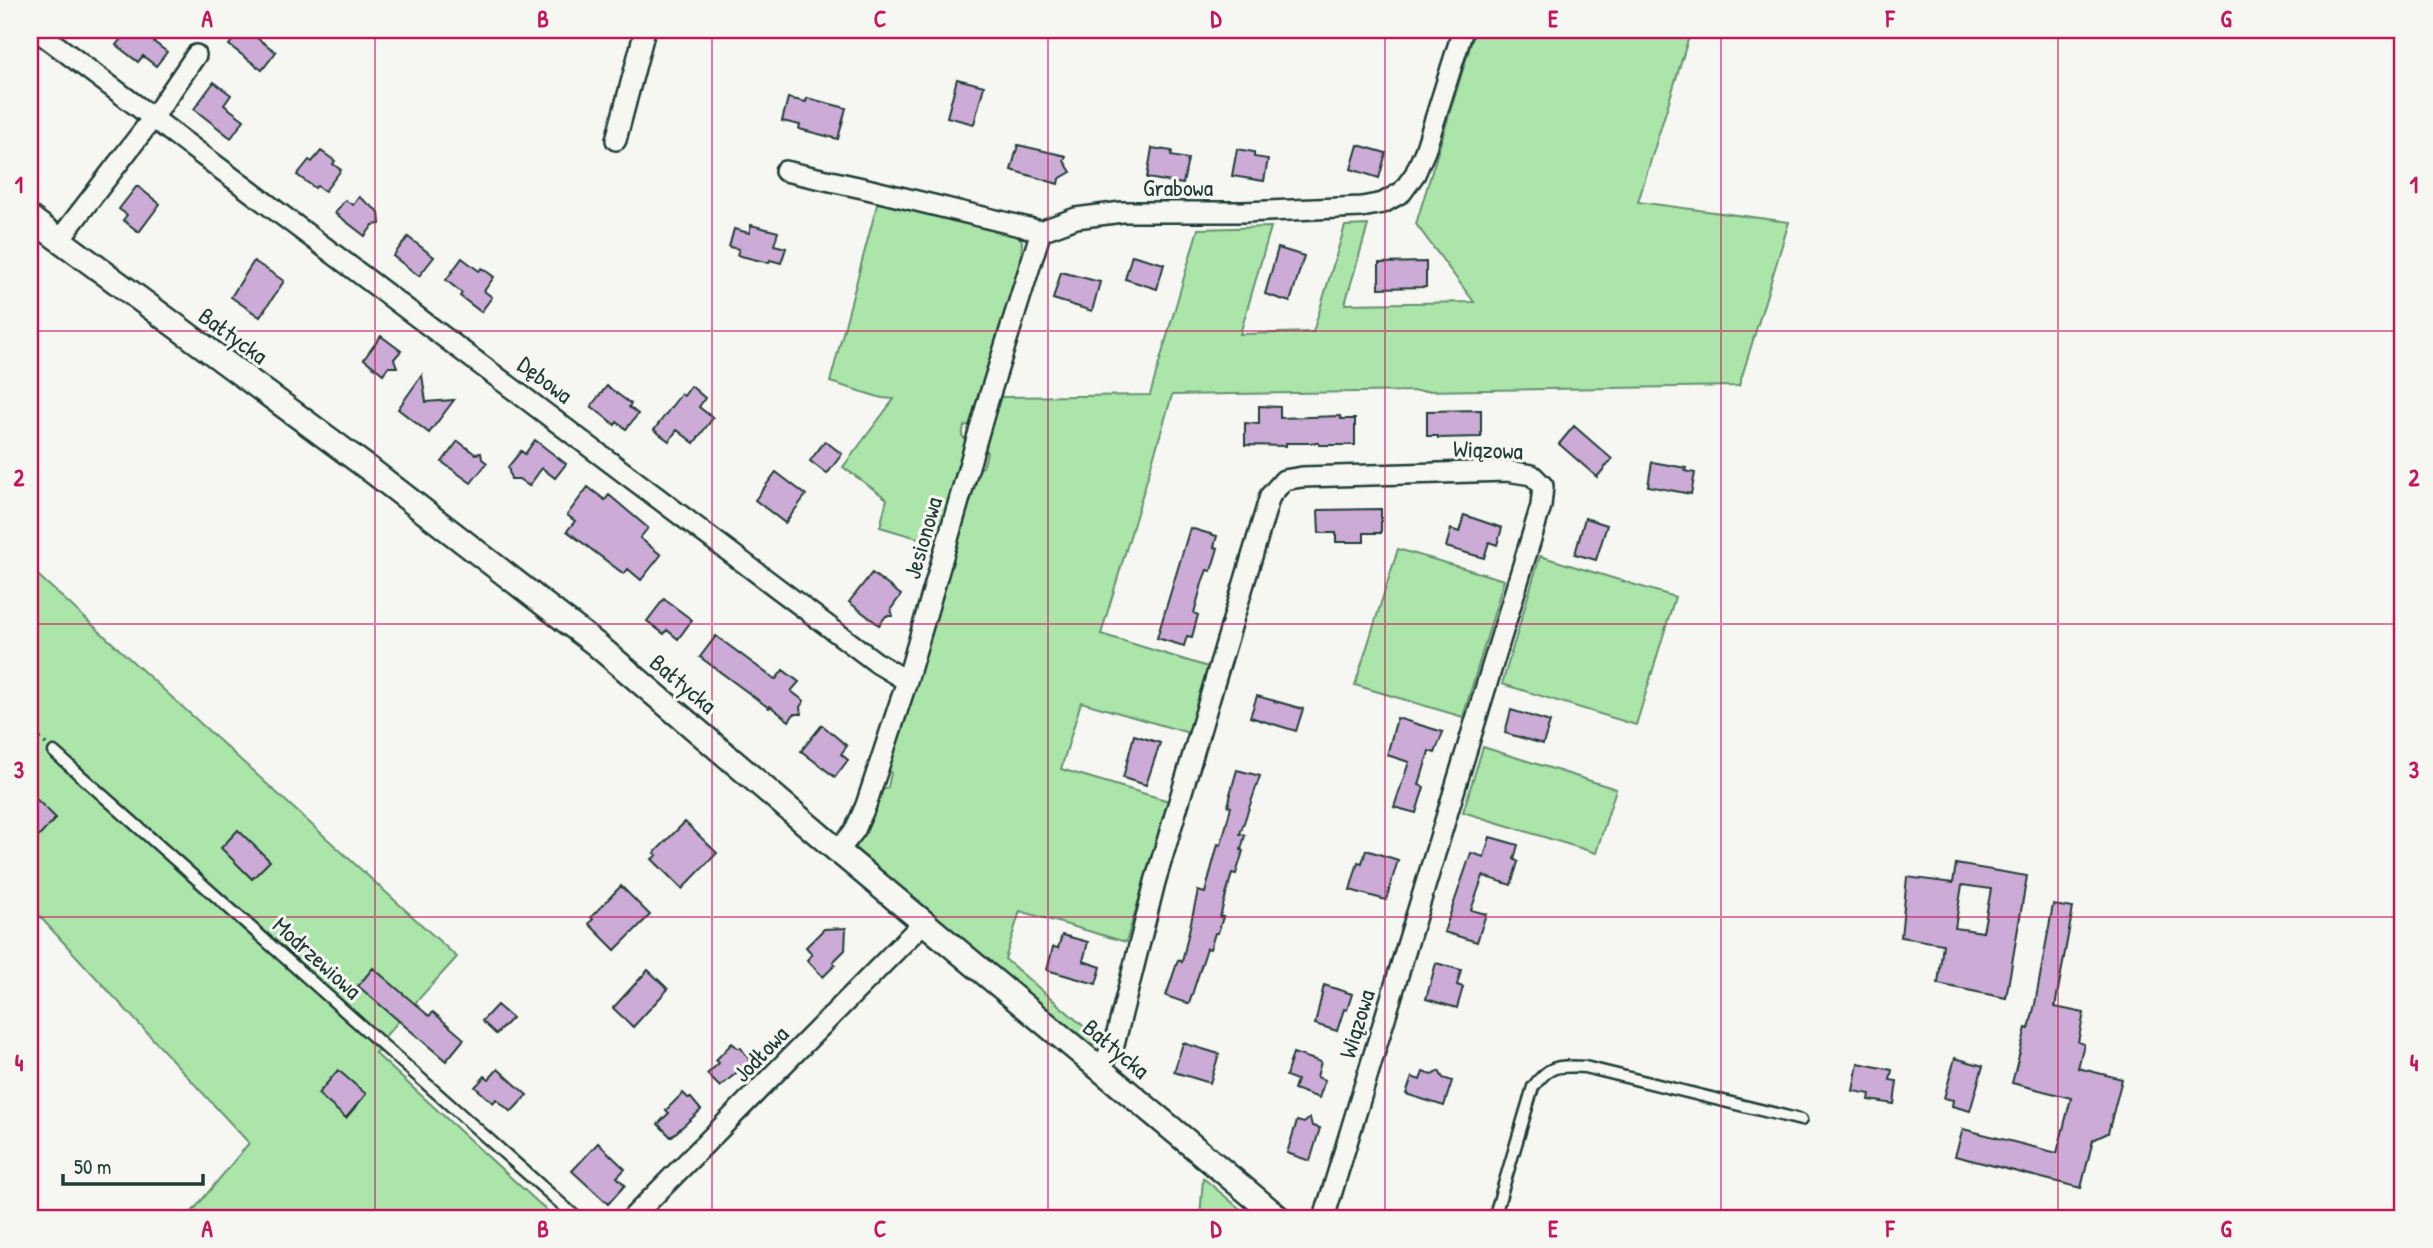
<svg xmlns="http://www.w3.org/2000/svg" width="2433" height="1248" font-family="'Patrick Hand',sans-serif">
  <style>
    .green { fill: #abe5aa; stroke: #65916f; stroke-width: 2 }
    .building { fill: #ccabd7; stroke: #1f3d34; stroke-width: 2; fill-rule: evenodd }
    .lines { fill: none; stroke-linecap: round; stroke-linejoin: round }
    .service-casing { stroke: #1f3d34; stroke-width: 15 }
    .minor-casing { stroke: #1f3d34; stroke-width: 24 }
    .tertiary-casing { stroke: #1f3d34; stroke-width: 28 }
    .path { stroke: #1f3d34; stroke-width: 3.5; stroke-dasharray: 5 5; stroke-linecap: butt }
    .service { stroke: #f6f6f2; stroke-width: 10 }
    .minor { stroke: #f6f6f2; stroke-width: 19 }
    .tertiary { stroke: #f6f6f2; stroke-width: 23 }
    .grid { fill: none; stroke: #c2185b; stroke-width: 2; stroke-opacity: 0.55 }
    .labels { text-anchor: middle; stroke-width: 6; stroke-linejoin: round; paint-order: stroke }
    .street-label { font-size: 24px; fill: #1f3d34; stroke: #f6f6f2 }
    .neatline { fill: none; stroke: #c2185b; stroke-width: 2.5 }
    .grid-label { font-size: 23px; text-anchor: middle; font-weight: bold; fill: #c2185b }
  </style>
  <rect width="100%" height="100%" fill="#f6f6f2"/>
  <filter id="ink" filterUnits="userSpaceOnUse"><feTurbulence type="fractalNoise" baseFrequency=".0143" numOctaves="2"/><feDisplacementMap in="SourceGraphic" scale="14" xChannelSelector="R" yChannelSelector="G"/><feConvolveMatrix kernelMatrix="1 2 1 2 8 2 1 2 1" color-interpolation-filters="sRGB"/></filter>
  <g filter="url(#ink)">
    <!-- green -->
    <path class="green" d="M1475,30H1691L1638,202L1789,222L1739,386L1172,395L1101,634L1208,667L1189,733L1081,702L1061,769L1169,801L1126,942L1020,911L1005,959L1101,1041L1096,1044L1089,1045L857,850L856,844L880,792L888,787L891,773L888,768L976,470L983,467L987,453L984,448L999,397L1150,395L1198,229L1271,227L1240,334L1313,332L1345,226L1368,225L1345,304L1474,302L1416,224Z
      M879,197L1016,232L1022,241L1021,262L975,423L964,426L962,436L970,443L948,521L936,524L931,542L880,527L887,499L843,467L894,399L882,398L830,382Z
      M1398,549L1504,580L1463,717L1355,685Z
      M1540,556L1675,597L1636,725L1502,684Z
      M30,568L457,957L387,1034L375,1053L555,1218H187L249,1143L30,906Z
      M1483,747L1616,789L1596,853L1463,812Z
      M1203,1178L1251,1218H1200Z"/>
    <!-- building -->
    <path class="building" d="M128,30H145L156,38L154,42L167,52L156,66L143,56L138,62L116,45Z
      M240,30H246L276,52L262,70L229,45Z
      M957,79L984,86L974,124L947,117Z
      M214,82L231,95L224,105L244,120L231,138L194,109Z
      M788,98L806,102L807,98L846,108L838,139L799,129L800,125L782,121Z
      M1018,145L1066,156L1064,161L1071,172L1059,179L1058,184L1011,170Z
      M1358,145L1386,153L1379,178L1351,169Z
      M1152,148L1172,151L1171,156L1188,159L1183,184L1147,178Z
      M1237,149L1254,152V157L1268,159L1264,181L1232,176Z
      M321,151L335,161L333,164L341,170L325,191L317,186L315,188L297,175L309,160L312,162Z
      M137,186L160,204L139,232L123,220L127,215L119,209Z
      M359,197L379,212L380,224L373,225L365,236L335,213L345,200L353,205Z
      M751,225L778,232L774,245L786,248L781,263L770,260L769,263L737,255L739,249L729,247L734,229L749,233Z
      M408,237L434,257L419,276L393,256Z
      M1278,248L1304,256L1290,302L1265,294Z
      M1132,255L1164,264L1157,289L1125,279Z
      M462,258L479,271L482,268L494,277L484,291L492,297L481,312L460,296L462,293L446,280Z
      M254,261L284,281L260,317L231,297Z
      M1426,262V287L1379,288V263Z
      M1061,272L1100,282L1092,311L1053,299Z
      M381,336L401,351L394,359L397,367H388L383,374L364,359Z
      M422,375L426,402L454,400L429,433L398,409Z
      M607,386L631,404L629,407L638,414L626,429L617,422L615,425L591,406Z
      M691,386L705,398L699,407L713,418L694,443L677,430L669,441L654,430L681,394L684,396Z
      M1259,406L1280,407V418L1340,416L1341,419H1355V445H1319V443H1286V446L1245,445V423L1259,424Z
      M1481,410V437L1438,438V436H1427V411Z
      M1574,426L1612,459L1597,477L1559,444Z
      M535,440L566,464L555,478L542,468L529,486L519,479H511L508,467L521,451L525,454Z
      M458,441L475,454L481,453L482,459L487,463L471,483L442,462Z
      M825,441L842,454L827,474L810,461Z
      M1652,462L1686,468L1685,471L1695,473L1691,494L1648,486Z
      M776,472L806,495L785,523L755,500Z
      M588,487L605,500L609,495L648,528L640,538L661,555L641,580L628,569L624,574L567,531L575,521L567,515Z
      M1381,509V533H1364V542H1336V533H1319L1318,510Z
      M1464,515L1502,528L1497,545L1489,542L1484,558L1446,547L1451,529L1459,532Z
      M1585,518L1607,525L1596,560L1575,554Z
      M1190,528L1217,536L1214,547L1218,548L1211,571L1207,570L1203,580L1194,613L1198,615L1192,637L1187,636L1184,646L1157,638Z
      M872,573L901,595L891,609L893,616H886L879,625L849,602Z
      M664,599L692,620L678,639L667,630L664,634L647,621Z
      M716,636L773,678L776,679L783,670L799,682L791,691L804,701L800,707L801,714H794L789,721L770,706L769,708L700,657Z
      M1257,696L1303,709L1296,731L1250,717Z
      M1511,710L1550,722L1543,744L1505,733Z
      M1397,718L1443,732L1435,753L1429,751L1419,785L1424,787L1416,813L1394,807L1409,762L1387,755Z
      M822,725L847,746L841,754L848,760L835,777L801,751Z
      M1134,735L1160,743L1146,785L1123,778Z
      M1237,770L1260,776L1240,834L1245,835L1241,850L1243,851L1236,874L1232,873L1220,917H1223L1218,933H1215L1210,949L1207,948L1189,1004L1166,996L1178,960L1182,962L1198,891L1205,893L1218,844L1221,845L1231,807L1228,806L1231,794H1230Z
      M30,793L56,818L30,846Z
      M685,822L717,853L682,889L652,859L657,855L654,853Z
      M238,830L270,861L252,879L221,848Z
      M1490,837L1518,845L1514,859L1518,862L1511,885L1483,876L1471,910L1486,914L1477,942L1444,932L1471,853L1484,857Z
      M1366,850L1398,860L1386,900L1350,890L1358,862L1362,863Z
      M1956,864L2027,876L2006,998L1938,984L1943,944L1901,937L1907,877L1953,883ZM1962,885L1991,889L1983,932L1955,928Z
      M621,886L650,915L615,950L589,924L593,919L591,917Z
      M2053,905L2073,908L2055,1007L2084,1013L2078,1042L2084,1044L2078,1068L2122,1079L2108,1133L2093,1140L2081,1188L1955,1156L1963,1129L2057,1153L2071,1098L2012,1083L2026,1028L2029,1029L2035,1004Z
      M846,928L845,950L833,962L835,965L823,977L807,960L812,954L806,947L824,929Z
      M1062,935L1088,942L1083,961L1101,967L1096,984L1047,970L1053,947L1058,948Z
      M1436,963L1461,970L1457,985L1463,987L1457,1008L1426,999Z
      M373,968L429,1016L433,1012L464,1039L446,1061L358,986Z
      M648,970L668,989L633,1027L613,1008Z
      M1324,985L1352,994L1347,1010L1344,1009L1337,1031L1315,1024Z
      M497,1005L512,1018L496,1034L482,1021Z
      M732,1043L738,1048H741L750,1061L720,1087L707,1074L719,1063L716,1060Z
      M1183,1043L1219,1054L1210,1083L1174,1072Z
      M1293,1053L1321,1062L1317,1077L1325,1080L1319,1098L1294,1089L1297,1080L1286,1076Z
      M1955,1058L1983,1066L1970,1111L1952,1106L1953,1100L1944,1098Z
      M1858,1063L1892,1070L1890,1080L1897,1081L1894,1104L1869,1100L1870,1094L1853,1091Z
      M498,1069L527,1095L511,1112L496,1099L493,1103L475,1087L485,1076L489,1079Z
      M338,1070L366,1094L346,1118L318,1094Z
      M1439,1071L1443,1078L1452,1081L1444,1106L1406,1094L1412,1077L1420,1080L1423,1072L1432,1075Z
      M683,1093L688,1098H691L701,1110L671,1137L658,1124L669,1113L666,1110Z
      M1310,1118L1312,1126L1320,1128L1310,1161L1287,1153L1297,1121L1304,1123Z
      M598,1143L625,1169L617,1177L625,1185L608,1204L572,1171Z"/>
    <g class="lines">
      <!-- service casing -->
      <g class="service-casing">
        <path id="service" d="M54,752L577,1218
          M1494,1218L1533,1087C1550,1064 1558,1066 1585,1067L1801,1120"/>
      </g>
      <!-- minor casing -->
      <g class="minor-casing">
        <path id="minor" d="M36,30L877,663L907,681
          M616,140L645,30
          M785,171L867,189L1041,231L1076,218L1122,212H1243L1362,207L1383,203L1402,192L1415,174L1425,151L1463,30
          M59,240L153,118L196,55
          M838,851L855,830L866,805L907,681L989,397L1041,231
          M1099,1070L1114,1045L1155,882L1270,496L1284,480L1302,477L1507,471L1532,475L1543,486L1541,506L1324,1218
          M632,1218L924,922"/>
      </g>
      <!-- tertiary casing -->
      <g class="tertiary-casing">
        <path id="tertiary" d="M30,218L372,471L597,645L838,851L1279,1218"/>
      </g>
      <!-- path -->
      <path class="path" d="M30,729L46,744"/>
      <!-- service -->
      <use href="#service" class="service"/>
      <!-- minor -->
      <use href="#minor" class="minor"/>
      <!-- tertiary -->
      <use href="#tertiary" class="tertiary"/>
    </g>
  </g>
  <!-- grid -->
  <path class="grid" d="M375,30V1218M712,30V1218M1048,30V1218M1385,30V1218M1721,30V1218M2058,30V1218M30,331H2403M30,624H2403M30,917H2403"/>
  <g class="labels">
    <!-- street labels -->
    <g class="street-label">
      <text x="1178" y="196">Grabowa</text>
      <text transform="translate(233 336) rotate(36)" y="8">Bałtycka</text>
      <text transform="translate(545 380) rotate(37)" y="8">Dębowa</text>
      <text transform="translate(1488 450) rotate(2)" y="8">Wiązowa</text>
      <text transform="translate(923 538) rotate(-74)" y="8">Jesionowa</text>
      <text transform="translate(683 684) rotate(40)" y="8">Bałtycka</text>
      <text transform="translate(317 958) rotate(42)" y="8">Modrzewiowa</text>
      <text transform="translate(1357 1024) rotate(-73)" y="8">Wiązowa</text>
      <text transform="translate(1116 1049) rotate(40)" y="8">Bałtycka</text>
      <text transform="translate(761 1054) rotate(-46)" y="8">Jodłowa</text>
    </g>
  </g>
  <!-- margin -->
  <rect width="2433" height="1248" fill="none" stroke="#f6f6f2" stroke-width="77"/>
  <!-- scale -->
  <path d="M63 1174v10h140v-10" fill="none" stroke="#1f3d34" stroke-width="3.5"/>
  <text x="74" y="1174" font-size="21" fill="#1f3d34" stroke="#f6f6f2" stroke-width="5" paint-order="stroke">50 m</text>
  <rect x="38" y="38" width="2356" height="1172" class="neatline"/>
  <g class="grid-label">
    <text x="207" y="27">A</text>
    <text x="543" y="27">B</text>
    <text x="880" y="27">C</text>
    <text x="1216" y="27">D</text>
    <text x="1553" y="27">E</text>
    <text x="1890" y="27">F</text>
    <text x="2226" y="27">G</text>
    <text x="19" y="193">1</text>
    <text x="2414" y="193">1</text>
    <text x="19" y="486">2</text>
    <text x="2414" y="486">2</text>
    <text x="19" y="778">3</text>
    <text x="2414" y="778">3</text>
    <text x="19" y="1071">4</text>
    <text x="2414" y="1071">4</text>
    <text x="207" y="1237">A</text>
    <text x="543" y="1237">B</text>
    <text x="880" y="1237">C</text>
    <text x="1216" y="1237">D</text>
    <text x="1553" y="1237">E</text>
    <text x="1890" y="1237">F</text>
    <text x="2226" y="1237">G</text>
  </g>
</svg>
